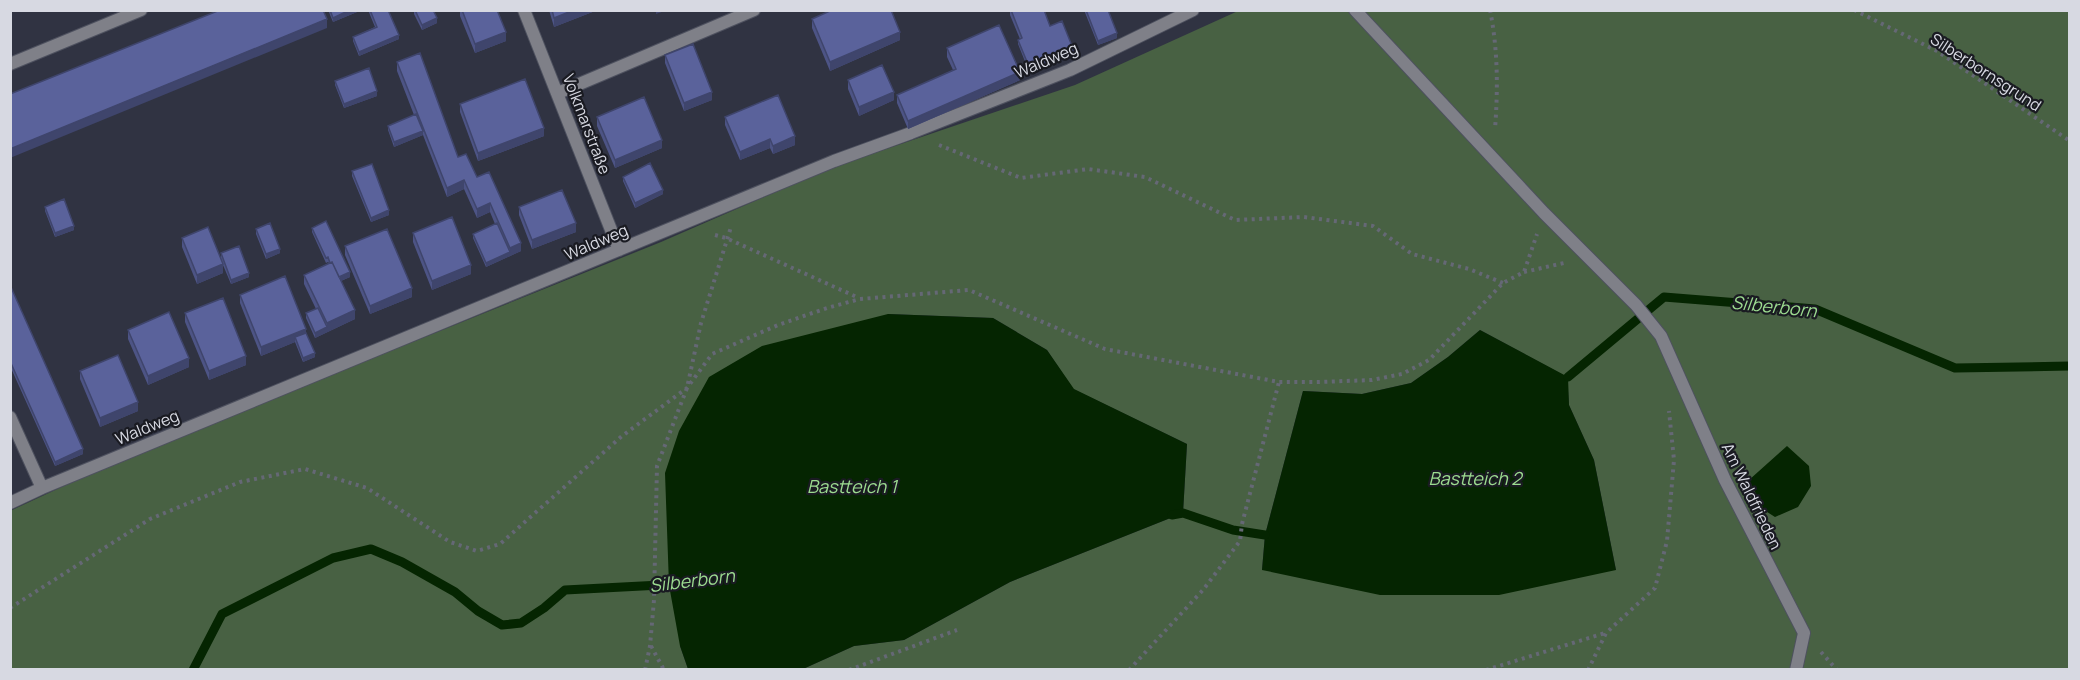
<svg xmlns="http://www.w3.org/2000/svg" width="2080" height="680" font-family="Manrope,sans-serif">
  <style>
    .green { fill: #486143; fill-rule: evenodd }
    .water { fill: #052501 }
    .lines { fill: none; stroke-linecap: round; stroke-linejoin: round }
    .stream { stroke: #052501; stroke-width: 9 }
    .lane-casing { stroke: #4e515f; stroke-width: 14 }
    .street-casing { stroke: #4e515f; stroke-width: 14 }
    .path { stroke: #656875; stroke-width: 4; stroke-dasharray: 3 4.5; stroke-linecap: butt }
    .lane { stroke: #7f8088; stroke-width: 12 }
    .street { stroke: #7f8088; stroke-width: 12 }
    .wall { fill: #4d5485 }
    .shaded-wall { fill: #3f456c }
    .building { fill: #5a629b; stroke: #3f456c; stroke-width: 1.5 }
    .labels { text-anchor: middle; stroke-width: 4.5; stroke-linejoin: round; paint-order: stroke }
    .street-label { font-size: 16px; fill: #d7d9e2; stroke: #1a1b22 }
    .water-label { font-size: 18px; font-style: italic; fill: #9cdb90; stroke: #1a1b22 }
  </style>
  <rect width="100%" height="100%" fill="#303342"/>
  <!-- green -->
  <path class="green" d="M1238,11H2069V669H803L854,646L904,640L1010,582L1183,513L1187,444L1073,389L1047,350L993,318L888,314L680,646L688,669H11L10,511L122,459L661,242L833,167L1075,85ZM1480,330L1567,377L1569,405L1594,460L1616,570H1262L1265,535L1303,391L1362,394L1411,383L1448,357Z"/>
  <!-- water -->
  <path class="water" d="M888,314L993,318L1047,350L1074,389L1187,444L1183,513L1010,582L904,640L854,646L803,669H688L680,646L669,585L665,473L679,431L709,377L762,346Z
    M1480,330L1568,377L1569,405L1594,460L1616,570L1499,595H1380L1262,570L1265,535L1303,391L1362,394L1411,383L1448,357Z
    M1787,446L1809,466L1811,486L1798,507L1775,517L1764,510L1749,480Z"/>
  <g class="lines">
    <!-- stream -->
    <path class="stream" d="M1568,377L1664,297L1815,309L1955,368L2070,366
      M1172,515L1183,513L1233,530L1265,535
      M193,670L222,614L333,558L371,549L402,562L455,592L478,611L502,625L521,623L544,608L565,590L680,584"/>
    <!-- lane casing -->
    <g class="lane-casing">
      <path id="lane" d="M1355,10L1544,213L1636,305L1661,336L1725,480L1804,633L1796,670"/>
    </g>
    <!-- street casing -->
    <g class="street-casing">
      <path id="street" d="M524,10L619,250
        M10,64L141,10
        M558,93L754,10
        M10,417L42,488
        M10,503L42,488L834,161L911,133L1070,70L1193,10"/>
    </g>
    <!-- path -->
    <path class="path" d="M1490,10C1498,50 1498,89 1495,129
      M1854,10L1937,51L2070,141
      M939,145L1021,178L1088,169L1145,177L1235,220L1304,217L1373,226L1412,254L1469,269L1503,283
      M715,235L726,238L859,298
      M1524,272L1564,263
      M10,608L150,519L240,482L305,469L367,488L450,542L477,551L500,544L622,436L687,388L712,354L778,325L827,308L860,299L969,290L1105,349L1279,382H1319L1372,380L1402,374L1429,360L1503,283L1524,272L1537,234
      M651,646L664,670
      M1821,652L1837,670
      M645,670L650,646L654,600L657,466L687,388L701,323L731,227
      M849,670L957,630
      M1129,670L1203,590L1240,541L1242,524L1279,382
      M1486,670L1605,633
      M1588,670L1606,633L1655,588L1667,541L1674,460L1669,411"/>
    <!-- lane -->
    <use href="#lane" class="lane"/>
    <!-- street -->
    <use href="#street" class="street"/>
  </g>
  <!-- wall -->
  <path class="wall" d="M328,10H357V12L333,22Z
    M368,10H388L399,39L359,56L353,41V37L375,27Z
    M414,10L437,23L422,30L414,14Z
    M460,10H497L506,41L475,53L460,16Z
    M549,10H595V11L554,27Z
    M1010,10L1050,26L1074,55L1030,74L1018,44V40L1020,39L1010,15Z
    M1084,10H1108L1117,38L1098,45Z
    M812,19L900,40L830,71L812,28Z
    M947,48L1020,80L908,129L897,103V95L953,70L947,57Z
    M665,55L712,100L684,111L665,63Z
    M397,62L458,157L477,177L521,251L486,267L473,238V234L495,224L490,212L477,218L464,189L447,197L423,135L394,147L388,130V126L414,115L397,71Z
    M848,80L894,100L859,116L848,89Z
    M335,81L377,96L344,108L335,85Z
    M460,104L544,136L478,161L460,112Z
    M597,117L662,148L615,168L597,126Z
    M725,117L795,145L773,154L770,148L740,160L725,125Z
    M352,171L389,215L371,222L352,176Z
    M623,177L663,194L635,208L623,181Z
    M45,207L74,230L55,237L45,211Z
    M519,207L576,232L532,249L519,215Z
    M312,228L350,277L341,281L355,319L315,338L306,318V313L316,309L304,284V275L329,263L328,262L326,263L312,232Z
    M256,229L280,253L266,259L256,234Z
    M413,233L471,274L432,290L413,242Z
    M182,238L221,257V253L249,277L231,284L223,265V273L197,284L182,247Z
    M345,246L412,297L370,314L345,255Z
    M10,285L83,454L55,466L10,366Z
    M240,295L306,333L315,357L303,362L295,342L261,356L240,303Z
    M185,313L246,365L209,380L185,322Z
    M128,330L189,367L148,385L128,339Z
    M80,371L138,411L100,427L80,379Z"/>
  <!-- shaded-wall -->
  <path class="shaded-wall" d="M350,10H357V12L333,22V18Z
    M574,10H595V11L554,27V18Z
    M656,10H667L656,14Z
    M12,13V22L10,24V16Z
    M437,18V23L422,30V25Z
    M327,19V28L10,158V149Z
    M506,32V41L475,53V44Z
    M900,32V40L830,71V62Z
    M1117,33V38L1098,45V41Z
    M399,35V39L359,56V52Z
    M1074,51V55L1030,74V69Z
    M1020,72V80L908,129V121Z
    M377,91V96L344,108V104Z
    M712,92V100L684,111V103Z
    M894,92V100L859,116V107Z
    M544,128V136L478,161V153Z
    M423,131V135L394,147V142Z
    M795,136V145L773,154V146Z
    M770,139V148L740,160V152Z
    M662,140V148L615,168V160Z
    M464,180V189L447,197V188Z
    M663,190V194L635,208V203Z
    M490,203V212L477,218V209Z
    M389,210V215L371,222V218Z
    M576,223V232L532,249V240Z
    M74,226V230L55,237V233Z
    M521,243V251L486,267V263L510,252V248Z
    M280,249V253L266,259V254Z
    M223,264V273L197,284V275Z
    M471,265V274L432,290V281Z
    M350,272V277L338,282V278Z
    M249,273V277L231,284V280Z
    M412,288V297L370,314V306Z
    M355,310V319L315,338V333L327,327V323Z
    M306,329V338L295,337V342L261,356V347Z
    M315,353V357L303,362V358Z
    M246,356V365L209,380V371Z
    M189,358V367L148,385V376Z
    M138,402V411L100,427V418Z
    M83,449V454L55,466V462Z"/>
  <!-- building -->
  <path class="building" d="M220,10H323L327,19L10,149V94Z
    M330,10H350L333,18Z
    M370,10H388L399,35L359,52L353,37L377,27Z
    M415,10H433L437,18L422,25Z
    M462,10H497L506,32L475,44Z
    M552,10H574L554,18Z
    M832,10H891L900,32L830,62L812,19Z
    M1011,10H1044L1050,26L1062,21L1074,51L1030,69L1018,40L1022,38Z
    M1086,10H1108L1117,33L1098,41Z
    M999,25L1020,72L908,121L897,95L956,69L947,48Z
    M693,44L712,92L684,103L665,55Z
    M420,53L458,157L466,154L477,177L489,172L521,243L510,248L490,203L477,209L464,180L447,188L397,62Z
    M882,65L894,92L859,107L848,80Z
    M369,68L377,91L344,104L335,81Z
    M525,79L544,128L478,153L460,104Z
    M778,95L795,136L773,146L770,139L740,152L725,117Z
    M644,97L662,140L615,160L597,117Z
    M416,114L423,131L394,142L388,126Z
    M650,163L663,190L635,203L623,177Z
    M372,164L389,210L371,218L352,171Z
    M562,190L576,223L532,240L519,207Z
    M64,199L74,226L55,233L45,207Z
    M452,217L471,265L432,281L413,233Z
    M326,221L350,272L339,277L332,262L330,263L328,257L326,258L312,228Z
    M270,223L280,249L266,254L256,229Z
    M497,223L510,252L486,263L473,234Z
    M208,227L223,264L197,275L182,238Z
    M387,229L412,288L370,306L345,246Z
    M239,246L249,273L231,280L221,253Z
    M332,262L355,310L327,323L304,275Z
    M285,276L306,329L261,347L240,295Z
    M10,285L83,449L55,462L10,361Z
    M223,298L246,356L209,371L185,313Z
    M318,308L327,327L315,333L306,313Z
    M169,312L189,358L148,376L128,330Z
    M306,333L315,353L303,358L295,337Z
    M118,355L138,402L100,418L80,371Z"/>
  <g class="labels">
    <!-- street labels -->
    <g class="street-label">
      <text transform="translate(1046 60) rotate(-23)" y="6">Waldweg</text>
      <text transform="translate(1986 72) rotate(33)" y="6">Silberbornsgrund</text>
      <text transform="translate(587 124) rotate(69)" y="6">Volkmarstraße</text>
      <text transform="translate(596 242) rotate(-23)" y="6">Waldweg</text>
      <text transform="translate(147 427) rotate(-22)" y="6">Waldweg</text>
      <text transform="translate(1752 496) rotate(64)" y="6">Am Waldfrieden</text>
    </g>
    <!-- water labels -->
    <g class="water-label">
      <text transform="translate(1774 307) rotate(6)" y="6">Silberborn</text>
      <text x="1475" y="485">Bastteich 2</text>
      <text x="852" y="493">Bastteich 1</text>
      <text transform="translate(692 581) rotate(-7)" y="6">Silberborn</text>
    </g>
  </g>
  <!-- border -->
  <rect width="2080" height="680" fill="none" stroke="#d7d9e2" stroke-width="24"/>
</svg>
